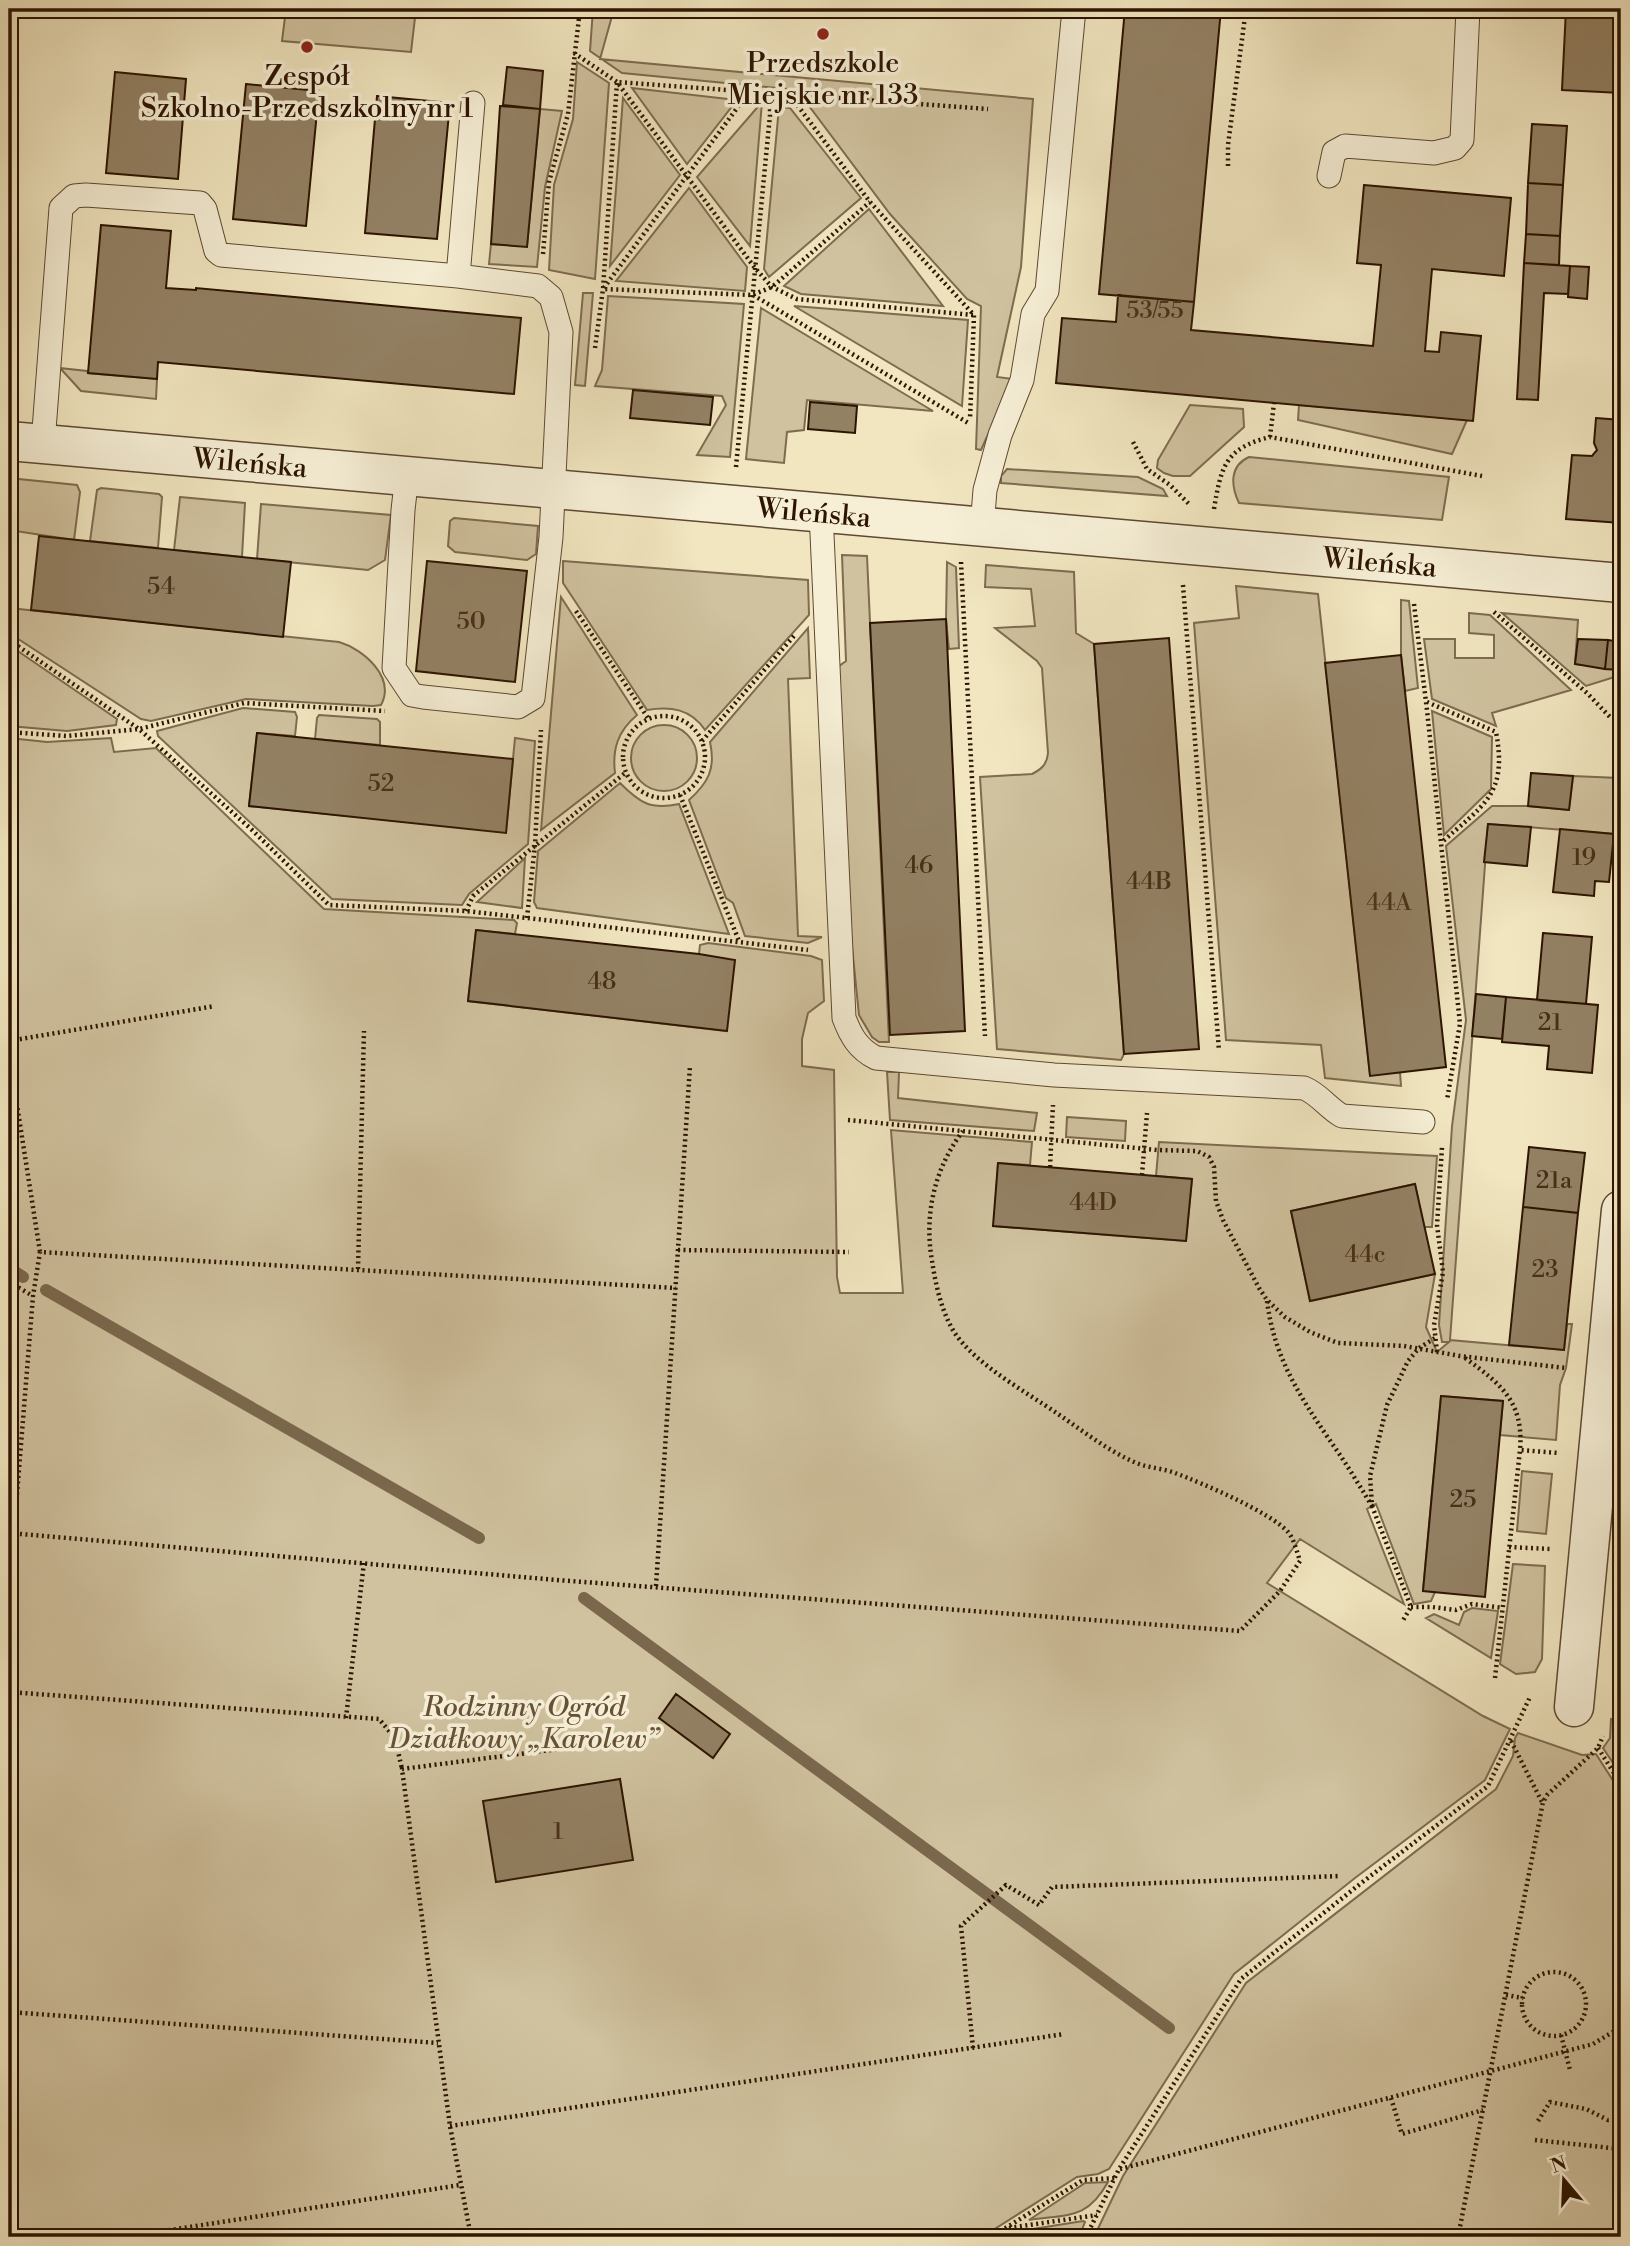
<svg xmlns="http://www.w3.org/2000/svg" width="1630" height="2246" font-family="'Libre Bodoni',serif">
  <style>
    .green { fill: #d0c29f; stroke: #7e6b50; stroke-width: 2 }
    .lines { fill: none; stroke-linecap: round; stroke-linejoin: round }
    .stream { stroke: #7a674c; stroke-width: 12 }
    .building { fill: #938164; stroke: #2d1400; stroke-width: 2 }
    .service-casing { stroke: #5e4830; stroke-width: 25 }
    .minor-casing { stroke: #5e4830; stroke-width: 41 }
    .path { stroke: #2d1400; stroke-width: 4.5; stroke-dasharray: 2 3.5; stroke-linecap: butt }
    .service { stroke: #f6efd6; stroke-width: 23 }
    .minor { stroke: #f6efd6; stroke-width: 38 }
    .poi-dot { fill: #8f2418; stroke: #f6efd6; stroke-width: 2.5 }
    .labels { text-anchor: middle; stroke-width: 7; stroke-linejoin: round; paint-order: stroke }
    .number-label { font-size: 24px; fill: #462f19 }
    .poi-label { font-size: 28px; fill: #2d1400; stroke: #f6efd6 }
    .street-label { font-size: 28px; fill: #2d1400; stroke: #f6efd6 }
    .park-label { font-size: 28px; font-style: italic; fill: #665138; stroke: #f6efd6 }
  </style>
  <rect width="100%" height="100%" fill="#f1e6c0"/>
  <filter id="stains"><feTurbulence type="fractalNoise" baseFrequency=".00286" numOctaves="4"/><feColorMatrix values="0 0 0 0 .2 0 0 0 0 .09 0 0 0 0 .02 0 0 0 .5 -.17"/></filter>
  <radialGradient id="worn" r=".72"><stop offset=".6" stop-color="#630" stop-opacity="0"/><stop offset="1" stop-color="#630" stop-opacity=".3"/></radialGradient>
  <!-- green -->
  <path class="green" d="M286,9H416L411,52L282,41Z
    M593,9H614L600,59L1033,99L1021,267L997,377L1013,379L981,450L976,449L981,306L967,299L890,214L797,90L622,73L590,51Z
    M577,62L609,83L595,279L549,270L554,185L573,119Z
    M632,88L737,100L687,164Z
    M623,98L680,175L610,266Z
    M762,102L750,246L697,177Z
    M779,107L790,108L861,198L769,277L764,269Z
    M540,109L562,111L545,187L537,267L489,264L491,244L527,246Z
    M689,188L747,267L745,291L616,281Z
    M869,209L943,306L801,294L784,286Z
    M583,293H593L585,386L575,385Z
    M608,296L744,304L730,457L697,455L726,405L722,396L595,386L602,370Z
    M794,306L968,320L962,406Z
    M761,308L933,411L807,400L804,430L787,432L784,463L746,459Z
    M60,368L87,371L88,373L157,379L156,399L81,391Z
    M1190,405L1243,409L1244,427L1190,476H1173L1164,473L1157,468L1158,460Z
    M1299,405L1467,420L1452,454L1298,420Z
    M1249,457L1449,477L1442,520L1239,503C1231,486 1229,466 1249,457Z
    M1007,469L1138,477L1163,489L1167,496L1001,483V476Z
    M9,478L77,485L80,492L74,540L9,530Z
    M101,488L159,494L162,497L158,548L90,541L97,490Z
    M180,497L245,503L242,557L174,550Z
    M261,504L391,515L385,560L368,570L257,559Z
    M454,518L538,526L536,554L527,560L455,552L448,546L450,521Z
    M842,555L867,556L889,1042H879L872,1037L859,1015L851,937L835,669L846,661Z
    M563,561L808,580L809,615L705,730C691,709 671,706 647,710L563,583Z
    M947,562L956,567L959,648L949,649L946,619Z
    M986,565L1074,572L1076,633L1094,644L1124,1054L1121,1060L997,1049L980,777L1032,774C1042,769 1047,764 1048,753L1042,668L1037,661L995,628L1035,626L1031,589L985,587Z
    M1236,586L1318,594L1370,1075L1400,1072L1401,1086L1325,1078L1321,1045L1226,1040L1194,623L1239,618Z
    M561,597L637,715C618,731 612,749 615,773L541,830Z
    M1401,600L1409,601L1418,688L1405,691L1401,655Z
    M9,608L339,642C363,649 396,677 381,705L373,706L246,699L151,721L141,719L9,633Z
    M1469,613L1490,615L1571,690L1492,713L1496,726L1432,699L1424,639H1455V658H1494V635L1469,633Z
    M1502,613L1578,620L1575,664L1621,669V675L1586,686Z
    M808,628L810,678L788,679L798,936L822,937L808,943L745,936L733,903L726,898L689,800C708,783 716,769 710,742Z
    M9,645L117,719L116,725L67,731L9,726Z
    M243,708L295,712L297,717L295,736L257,733L249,806L506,832L515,738L535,741L528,844L469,894L462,905L332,899L158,736L157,731Z
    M1432,711L1492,737L1491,789L1444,835Z
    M319,715L377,719L380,722V745L315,739L317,718Z
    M631 758a33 33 0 1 1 66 0a33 33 0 1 1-66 0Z
    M9,738L47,742L111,738L114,752L156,748L324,909L514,920L517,923L515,934L476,930L468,1001L726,1031L699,954L700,945L708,943L811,956L822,960L824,1001L808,1013L802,1039V1066L834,1070L837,1277L840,1293H903L891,1130L1032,1142L1030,1165L998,1163L994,1226L1186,1241L1192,1179L1156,1176L1159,1142L1437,1156L1432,1227H1424L1415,1184L1291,1211L1310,1301L1435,1274L1426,1327L1437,1352L1449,1342H1442L1439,1325L1452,1126L1466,1020L1446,846L1492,806H1528L1569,810L1573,776L1619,778L1614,834L1488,824L1450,1340L1564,1350L1567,1324H1572L1566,1368L1560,1385L1556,1440L1500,1435L1503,1401L1441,1396L1423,1590L1435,1592L1431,1601L1414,1604L1376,1504L1367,1509L1404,1604L1300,1539L1267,1583L1483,1716L1510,1729L1485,1780L1355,1878L1234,1974L1109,2169L1098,2174L1077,2177L982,2237H9Z
    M620,783C640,803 650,810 679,804L729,934L537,908L534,902L538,851Z
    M525,858L522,908L477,902Z
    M887,1072H899L898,1098L1037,1113L1034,1131L890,1120Z
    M1067,1117L1126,1121L1125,1141L1066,1137Z
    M1522,1471L1552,1474L1546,1534L1517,1531Z
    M1513,1564L1545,1566L1542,1659L1535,1672L1516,1674L1500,1664Z
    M1472,1608L1498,1611L1491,1658L1426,1618L1434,1614L1459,1625L1464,1612Z
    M1611,1719L1618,1720L1616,1747L1621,1756V1775L1603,1748L1610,1738Z
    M1518,1733L1582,1755L1596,1754L1621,1793V2237H1094L1123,2176L1246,1983L1496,1789L1513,1756L1515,1738Z
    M1108,2182C1087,2220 1068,2214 1029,2220L1085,2183Z
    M1083,2221L1085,2222L1079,2237H1002L1020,2231Z"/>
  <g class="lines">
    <!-- stream -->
    <path class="stream" d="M9,1268L23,1277
      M46,1290L479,1538
      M584,1598L1169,2028"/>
  </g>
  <!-- building -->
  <path class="building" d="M1125,9H1221L1194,302L1099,294Z
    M1566,9H1621V93L1562,90Z
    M507,67L543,71L540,109L503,105Z
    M115,72L186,79L178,179L106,173Z
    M246,84L319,91L306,226L233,219Z
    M377,96L450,103L437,239L365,233Z
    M500,106L540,109L527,247L491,244Z
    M1532,124L1567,126L1563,185L1528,183Z
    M1528,183L1563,185L1560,236L1526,234Z
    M1364,185L1511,198L1504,276L1432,269L1425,351L1439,352L1441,332L1481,336L1473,421L1056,383L1062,318L1116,322L1118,295L1194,302L1191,330L1373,346L1381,265L1357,263Z
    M101,225L171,231L166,288L196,290V288L521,318L514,394L158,362L157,379L88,373Z
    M1526,234L1560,236L1559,265L1524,263Z
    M1524,263L1570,266L1568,294L1544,293L1538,400L1517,399Z
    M1570,266L1589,267L1587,299L1568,297Z
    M633,390L713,397L710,425L630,418Z
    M810,402L857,406L855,433L808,429Z
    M1596,418L1621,420V523L1566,519L1572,455L1592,456L1597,450L1594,443Z
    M39,536L291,562L283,637L31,610Z
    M427,561L527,571L515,682L416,671Z
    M946,619L965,1031L890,1035L870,623Z
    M1169,638L1199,1049L1124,1054L1094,644Z
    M1578,639L1608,640L1605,669L1575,664Z
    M1608,640L1621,642L1620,670L1605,669Z
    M1401,655L1446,1067L1370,1076L1325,663Z
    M257,733L513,759L506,833L249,806Z
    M1531,773L1573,776L1569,810L1528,806Z
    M1488,824L1531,827L1527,866L1484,862Z
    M1560,829L1614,834L1609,882L1595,881L1594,896L1553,892Z
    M476,930L699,954L735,960L727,1031L468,1001Z
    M1543,933L1592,937L1586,1004L1537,1000Z
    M1476,994L1506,997L1502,1039L1472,1036Z
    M1506,997L1598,1005L1592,1073L1547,1069L1549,1046L1502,1042Z
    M1529,1147L1585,1153L1578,1213L1523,1207Z
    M998,1163L1192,1179L1186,1241L993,1226Z
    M1415,1184L1435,1274L1310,1301L1291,1211Z
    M1523,1207L1578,1213L1564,1350L1509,1345Z
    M1441,1396L1503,1401L1485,1597L1423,1591Z
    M676,1694L730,1734L713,1758L659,1718Z
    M620,1779L633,1860L496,1882L483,1801Z"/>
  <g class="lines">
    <!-- service casing -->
    <g class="service-casing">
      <path id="service" d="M1329,176L1334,152L1345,146L1434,153L1455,148L1462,140L1468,9
        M458,276L473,103
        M43,443L61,208L74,196L86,195L200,203L205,209L216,251L221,255L458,276L538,286L551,297L561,332L551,537L533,698L518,707L423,697L412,695L394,668L403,510L407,475
        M821,512L844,1018C851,1036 858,1049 876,1058L1054,1075L1304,1088C1319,1094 1328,1108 1342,1116L1423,1122
        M982,527L985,490L1000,435L1022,380L1033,314L1047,291L1074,9"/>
    </g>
    <!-- minor casing -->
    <g class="minor-casing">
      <g id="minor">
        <path id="s1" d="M9,441L1621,583"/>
        <path d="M1574,1707L1621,1210"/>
      </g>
    </g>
    <!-- path -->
    <path class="path" d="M574,53L617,82L755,268L772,287L797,299L973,315
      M749,92L603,289L752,295L772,287L870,202
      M1228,166V145L1246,9
      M543,254L549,182L568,114L580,9
      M753,295L970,424
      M595,348L603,289L617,82L988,109
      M1270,437L1274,403
      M1133,442L1147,469L1170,485L1190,505
      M736,467L770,115V92L798,106L870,202L974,315L970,419
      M1214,509C1221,467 1225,448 1270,437L1482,476
      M961,562L985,1036
      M1183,585L1219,1051
      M1414,604L1427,710L1460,1024L1447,1100
      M576,611L648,718
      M1494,612L1587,693L1611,718
      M9,640L139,729L251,829L329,905L466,911L808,950
      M1427,702L1496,732C1508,795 1483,805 1441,843
      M623 757a41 41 0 1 1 82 0a41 41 0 1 1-82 0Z
      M9,732L67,736L139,729L244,703L385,711
      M702,741L794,636
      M680,795L739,941
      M466,911L473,896L625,773
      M527,918L535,845L541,730
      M9,1041L215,1006
      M9,1054L40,1252
      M848,1120L1157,1150L1197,1151L1209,1157L1214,1167L1216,1201L1223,1220L1259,1288L1267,1300L1285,1317L1310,1332L1338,1343L1404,1346L1460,1356L1566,1368
      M1050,1167L1053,1105
      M1142,1175L1147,1113
      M678,1250L849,1252
      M358,1269L364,1031
      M9,1282L33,1296
      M1267,1301C1274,1357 1300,1397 1331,1442C1346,1463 1359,1485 1372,1506L1370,1476L1387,1405L1408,1361L1419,1348L1435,1338
      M1437,1352L1434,1325L1443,1272L1437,1225L1442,1147
      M1465,1358C1501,1384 1524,1402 1520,1450
      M1372,1506L1411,1607L1402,1622
      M9,1533L557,1580L1240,1631L1280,1591L1300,1561C1297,1552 1294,1539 1288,1532C1270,1512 1202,1483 1175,1473C1162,1468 1147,1468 1134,1462C1107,1450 1083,1431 1058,1414C1025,1391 976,1365 954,1332C941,1310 936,1286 932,1261C924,1215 934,1169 963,1131
      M1509,1547L1550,1549
      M656,1586L690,1066
      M9,1593L33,1296L40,1252L676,1288
      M1411,1607H1432L1456,1610L1472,1604L1503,1608
      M1495,1678L1520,1450L1559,1453
      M9,1692L379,1719L395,1738L402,1769
      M346,1718L364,1562
      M1511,1741L1543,1804
      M1598,1748L1621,1784
      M1522 2004a32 32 0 1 1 64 0a32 32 0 1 1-64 0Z
      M1506,1995L1523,1998
      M9,2012L438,2043
      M1561,2035L1570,2070
      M973,2048L961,1926L1006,1885L1039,1905L1052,1887L1340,1876
      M1391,2098L1402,2134L1483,2110
      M1538,2121L1550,2102L1586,2109L1608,2120L1621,2119
      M450,2126L1064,2034
      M1535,2140L1621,2149
      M1120,2169L1593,2044L1621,2027
      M1009,2228L1097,2215
      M125,2237L460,2185
      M471,2237L450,2126L402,1769L613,1742
      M991,2237L1083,2180L1115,2178
      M1086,2237L1119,2169L1241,1979L1360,1884L1488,1786L1530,1697
      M1458,2237L1543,1802L1547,1795L1598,1748L1603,1736"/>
    <!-- service -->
    <use href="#service" class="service"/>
    <!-- minor -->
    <use href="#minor" class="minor"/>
  </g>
  <!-- markers -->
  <g class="poi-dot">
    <circle cx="823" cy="34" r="7"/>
    <circle cx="307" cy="47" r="7"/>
  </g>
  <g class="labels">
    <!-- number labels -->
    <g class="number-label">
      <text x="1155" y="318">53/55</text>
      <text x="161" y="594">54</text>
      <text x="471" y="629">50</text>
      <text x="381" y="791">52</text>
      <text x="1584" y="865">19</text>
      <text x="919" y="873">46</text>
      <text x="1149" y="889">44B</text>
      <text x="1389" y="910">44A</text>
      <text x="602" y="989">48</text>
      <text x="1550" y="1030">21</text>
      <text x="1554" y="1188">21a</text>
      <text x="1093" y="1210">44D</text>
      <text x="1365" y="1262">44c</text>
      <text x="1545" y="1277">23</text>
      <text x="1463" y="1507">25</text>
      <text x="558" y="1839">1</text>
    </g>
    <!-- poi labels -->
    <g class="poi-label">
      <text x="823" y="72">Przedszkole<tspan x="823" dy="32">Miejskie nr 133</tspan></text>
      <text x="307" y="85">Zespół<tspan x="307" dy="32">Szkolno-Przedszkolny nr 1</tspan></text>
    </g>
    <!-- street labels -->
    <g class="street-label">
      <text dy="10" stroke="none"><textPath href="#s1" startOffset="242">Wileńska</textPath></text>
      <text dy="10" stroke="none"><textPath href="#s1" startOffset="808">Wileńska</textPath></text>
      <text dy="10" stroke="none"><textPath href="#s1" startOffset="1376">Wileńska</textPath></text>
    </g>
    <!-- park labels -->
    <g class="park-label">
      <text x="524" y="1716">Rodzinny Ogród<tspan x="524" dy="32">Działkowy „Karolew”</tspan></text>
    </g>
  </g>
  <!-- margin -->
  <rect width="1630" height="2246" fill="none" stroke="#f1e6c0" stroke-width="35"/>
  <rect x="10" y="10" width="1609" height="2225" fill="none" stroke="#2d1400" stroke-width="3.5"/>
  <rect x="18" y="18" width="1595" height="2211" fill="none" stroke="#2d1400" stroke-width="2"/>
  <!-- north arrow -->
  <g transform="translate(1564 2180) rotate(341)" stroke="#f6efd6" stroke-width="5" paint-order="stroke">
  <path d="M0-5L12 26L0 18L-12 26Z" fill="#2d1400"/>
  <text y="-10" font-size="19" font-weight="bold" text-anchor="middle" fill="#2d1400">N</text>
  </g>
  <rect width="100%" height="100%" filter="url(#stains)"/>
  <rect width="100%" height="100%" fill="url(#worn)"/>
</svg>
